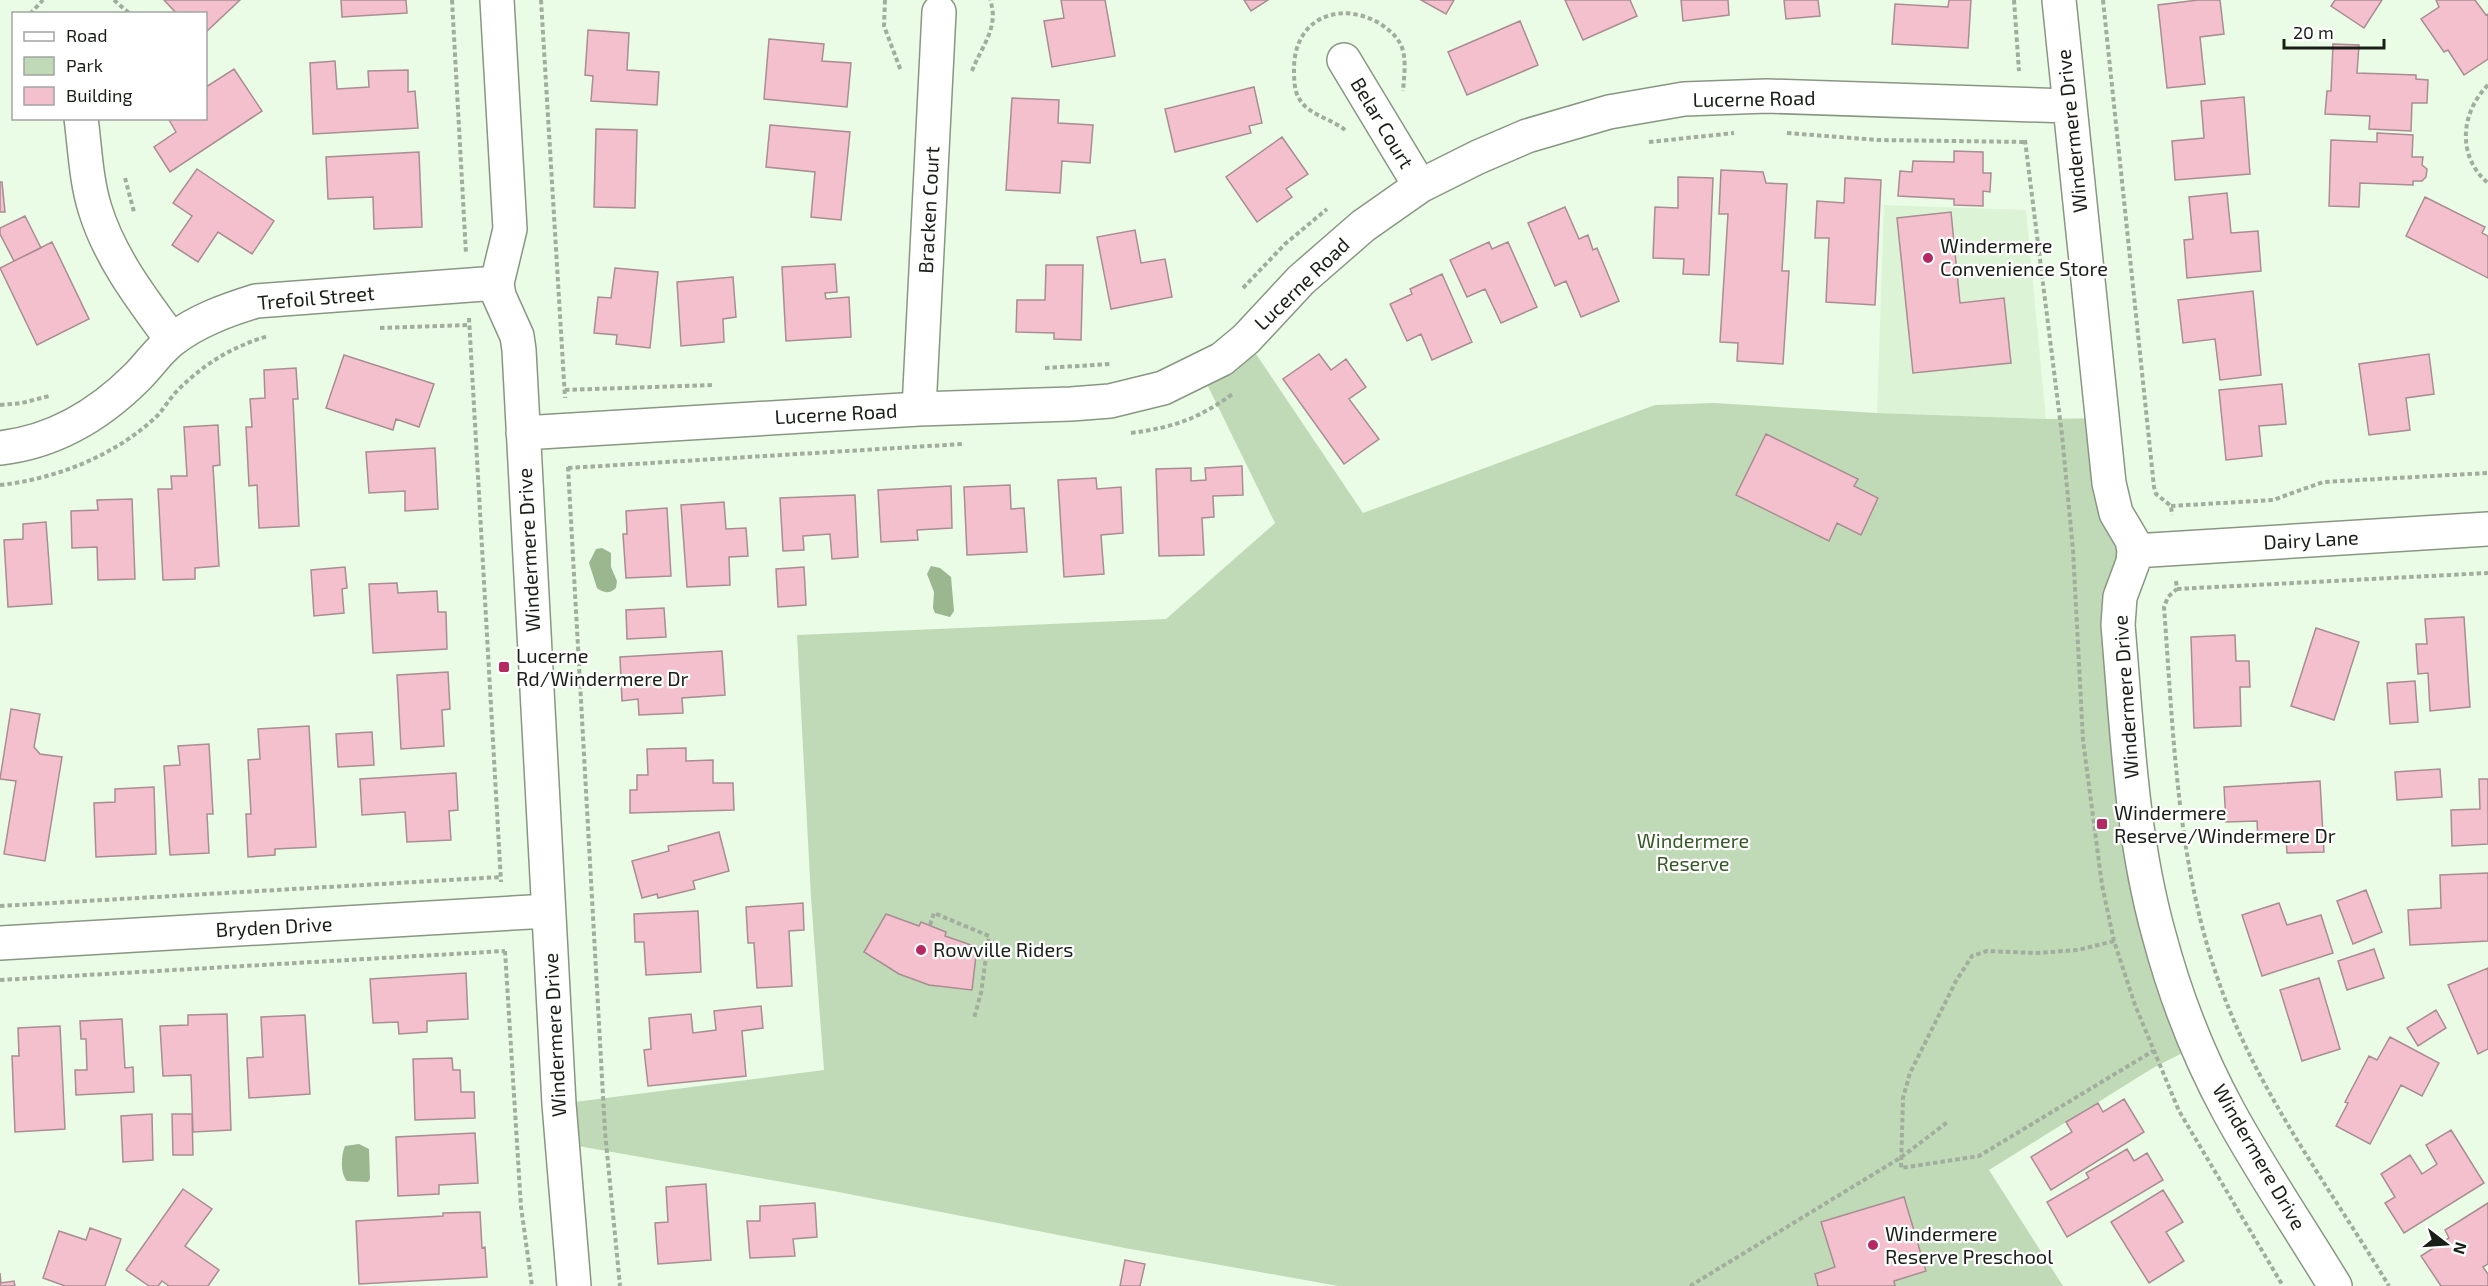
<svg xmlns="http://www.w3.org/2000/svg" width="2488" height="1286" font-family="'Exo 2',sans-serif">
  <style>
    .built { fill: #ddf3d6 }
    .green { fill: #c0dab7 }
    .water { fill: #9bb790 }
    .building { fill: #f5c0cd; stroke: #a88d93; stroke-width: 1.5 }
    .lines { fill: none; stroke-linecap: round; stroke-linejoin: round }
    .minor-casing { stroke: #889783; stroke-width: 36 }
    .path { stroke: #a1ae9d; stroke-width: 4; stroke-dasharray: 4.5 3; stroke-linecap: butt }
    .minor { stroke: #fff; stroke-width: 33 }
    .poi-dot { fill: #b52861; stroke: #fff; stroke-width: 2 }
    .labels { text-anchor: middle; stroke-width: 4.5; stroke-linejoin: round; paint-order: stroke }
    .street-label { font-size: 20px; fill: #191f17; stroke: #fff }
    .poi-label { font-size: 20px; fill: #191f17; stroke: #fff; text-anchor: start }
    .park-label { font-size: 20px; fill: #345b25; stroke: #fff }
  </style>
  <rect width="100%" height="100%" fill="#ebfce6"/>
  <!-- built -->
  <path class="built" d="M1884,205L2026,210L2046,419L1877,413Z"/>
  <!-- green -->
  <path class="green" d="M1246,339L1363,513L1655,405L1714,403L1877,413L2046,419L2102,418L2116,513L2128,736L2198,1045L2153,1068L1989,1170L2063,1286H1338L1125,1248L833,1191L561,1143L559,1104L824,1070L811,898L797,635L1166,619L1275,523L1200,370Z"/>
  <!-- water -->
  <path class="water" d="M602,548L611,553V567L617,581L616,588C610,594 603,593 597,588L589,563L596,549Z
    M931,566L940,568L951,577L954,611L950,617L935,613L933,608L934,592L927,574Z
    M359,1144L369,1149L370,1179L368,1182L347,1181C340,1174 341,1155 345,1146Z"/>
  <!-- building -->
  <path class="building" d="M164,0H240L206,32V14H177Z
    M341,0H406L407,13L342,17Z
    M1061,0H1105L1115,56L1052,67L1044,21L1064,18Z
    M1244,0H1268L1251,11Z
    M1421,0H1454L1446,14Z
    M1565,0H1630L1637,16L1583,40Z
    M1681,0H1728L1729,15L1683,21Z
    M1784,0H1818L1820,16L1786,19Z
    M1949,0H1971L1968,48L1892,44L1895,4L1948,7Z
    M2198,0H2220L2224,34L2200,37L2205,84L2167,88L2158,5Z
    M2335,0H2382L2364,28L2331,6Z
    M2436,0H2475L2486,15L2488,14V59L2464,75L2448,50L2444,52L2421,19L2439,7Z
    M1520,21L1538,65L1467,95L1448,52Z
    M588,30L629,33L627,70L659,72L657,105L591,101L593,76L585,75Z
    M769,39L824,44L822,61L851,63L847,107L764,99Z
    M2333,44L2359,45L2357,73L2416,75V79L2428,80L2427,103H2412L2411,131L2369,129L2370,116L2325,114L2327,91H2331Z
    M335,61L337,89L369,87L368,71L408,70V92L415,91L418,128L313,134L310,63Z
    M234,69L262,111L170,172L154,147L176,132L168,118H206V87Z
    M1254,87L1262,123L1249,126L1251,133L1175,152L1165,109Z
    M2244,97L2250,174L2175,180L2172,141L2204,138L2201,101Z
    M1012,98L1059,100L1058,123L1093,125L1090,163L1062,161L1060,193L1006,190Z
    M770,125L850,132L841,220L811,217L815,172L766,167Z
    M596,129L637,130L635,208L594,207Z
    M2377,133L2413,135L2412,157H2423L2422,165L2427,169L2426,177L2422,181H2413V185L2360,183L2359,207L2329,206L2331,140L2377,142Z
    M1282,137L1308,174L1286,189L1292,197L1257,222L1226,177Z
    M1954,151L1983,152V173H1991L1990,192L1983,191V206L1954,205V199L1898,196L1900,171L1912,172L1913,161L1954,162Z
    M419,152L422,227L374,229L373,197L328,199L326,157Z
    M197,169L274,221L252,254L218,232L198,262L172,245L192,216L173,203Z
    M1721,170L1763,172L1766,183L1787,184L1782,271H1789L1783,364L1737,361L1738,343L1720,342L1728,214H1719Z
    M1678,177L1713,178L1709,275L1683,274L1684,259L1653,258L1655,207L1678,208Z
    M1845,178L1881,180L1875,305L1826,302L1829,238H1815L1817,201L1844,203Z
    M0,182H2L5,212H0Z
    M2227,193L2231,233L2258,231L2261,271L2187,278L2184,240L2193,239L2189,197Z
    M2425,197L2485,227L2482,233L2488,236V278L2406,236Z
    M1565,207L1579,239L1588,235L1593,250L1597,248L1619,301L1581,317L1566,281L1555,286L1528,223Z
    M1951,212L1960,303L2004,298L2011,363L1913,373L1897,218Z
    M25,216L41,248L14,261L0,234V228Z
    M1135,230L1141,263L1165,259L1172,297L1111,309L1097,237Z
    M52,242L89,319L37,345L0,268Z
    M1489,242L1492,249L1508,242L1537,307L1501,323L1485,289L1467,297L1450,260Z
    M835,264L837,292L825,293L826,299L849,297L851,337L786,341L782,267Z
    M1046,265H1083L1081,340L1054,339V333L1016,332L1017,300H1045Z
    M615,268L658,272L650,348L616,344L617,335L594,333L598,297L611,298Z
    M1442,274L1472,342L1432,360L1421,334L1407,341L1390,304L1412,294L1410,289Z
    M733,277L736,317L723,319L724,342L681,346L677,282Z
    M2253,291L2261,375L2220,380L2215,339L2183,343L2178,300Z
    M1319,354L1331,370L1346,359L1366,387L1349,399L1379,439L1344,464L1283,379Z
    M2429,354L2434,394L2406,398L2410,430L2369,435L2359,364Z
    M344,355L434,384L419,427L396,419L393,430L326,408Z
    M296,368L298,399H293L299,526L259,528L257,485L249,486L246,427H252L250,399L265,398L264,370Z
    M2282,384L2286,424L2259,426L2262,456L2226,460L2219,390Z
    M218,425L220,465L213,466L219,566L195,568V579L163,580L158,489H172L171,476H187L184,427Z
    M1766,434L1858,479L1854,486L1878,498L1861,535L1837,523L1829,541L1736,495Z
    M435,448L438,509L405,511V491L369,493L366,452Z
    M1242,466L1243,495L1213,496L1214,517L1202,518L1204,555L1159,556L1156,469L1191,468V481L1206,480L1205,468Z
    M1096,478L1097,489L1121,487L1123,533L1101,535L1104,574L1064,577L1058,480Z
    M1010,485L1011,509L1024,508L1027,552L967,555L964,487Z
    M951,486L952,528L917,530L918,540L881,542L878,490Z
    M855,495L858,557L832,559L830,534L803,536L804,550L783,551L780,498Z
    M132,499L135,579L98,580L97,547L72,548L71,511L98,510L97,500Z
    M724,502L726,529L746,528L748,556L729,557L730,585L687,587L681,505Z
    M667,508L671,576L626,578L623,534H627L626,511Z
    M46,522L52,604L8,607L4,540L23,539V524Z
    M345,567L347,588L342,589L344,613L314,616L311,570Z
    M804,567L806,605L778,607L776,569Z
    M397,583L398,593L437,591L438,612H446L447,649L373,653L369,584Z
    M664,608L666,637L627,639L626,610Z
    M2464,617L2470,707L2430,711L2428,673L2418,674L2416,644H2427L2425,619Z
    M2316,628L2359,642L2334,720L2291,706Z
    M2235,635L2236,661H2249L2250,687H2240L2241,726L2194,728L2191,637Z
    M722,651L725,695L682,698L683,713L639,715L638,699L622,701L620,657Z
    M448,672L450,709L442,710L444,746L401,749L397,675Z
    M2415,681L2418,722L2390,724L2387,683Z
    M11,709L40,714L34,747L40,754L62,757L45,861L4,854L16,781L0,779Z
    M309,726L316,847L275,849V855L248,857L246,814H251L248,760L260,759L258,729Z
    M372,732L374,765L338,767L336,734Z
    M209,744L213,814H207L209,853L170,855L164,766L180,765L178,746Z
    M686,748V761L713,760V783H733L734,810L630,813V790H637V775H648L647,749Z
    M2440,769L2442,797L2397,800L2395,772Z
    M456,773L458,810L449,811L451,840L407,842L405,812L362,815L360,779Z
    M2479,779H2488V844L2452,846L2451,810L2480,809Z
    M2320,781L2324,852L2287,853L2286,838L2258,839L2257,821L2226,822L2224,787Z
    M154,787L156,854L96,857L94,803L115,802V789Z
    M719,832L729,871L693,881L695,889L658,898L657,894L642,898L632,861L669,851L668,846Z
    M2488,873V941L2410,945L2408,910L2441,908L2440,875Z
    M2366,890L2382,932L2353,944L2337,901Z
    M803,903L804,930L789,931L792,986L757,988L754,943H748L746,907Z
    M2279,903L2287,925L2321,915L2333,953L2262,976L2242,915Z
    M698,911L701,972L646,975L644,942H635L634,914Z
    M886,914L919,926L921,922L946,932L945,936L977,947L972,990L929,985L899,974L864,952Z
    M2374,949L2384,978L2347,990L2338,961Z
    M2488,968V1049L2478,1054L2448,985Z
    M466,973L468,1019L427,1021V1032L399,1034L398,1022L373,1023L370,979Z
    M2319,978L2340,1049L2302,1061L2280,990Z
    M761,1006L763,1028L742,1031L746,1076L648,1086L644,1050L651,1049L649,1018L691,1014L693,1033L716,1030L714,1011Z
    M2436,1010L2446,1028L2418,1046L2407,1028Z
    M227,1014L231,1130L193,1132L191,1075L163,1076L160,1026L188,1025V1015Z
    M305,1015L310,1094L249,1098L247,1058L263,1057L261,1017Z
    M122,1019L125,1068L133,1067L134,1092L76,1095L75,1070H87L86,1039H81L80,1021Z
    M60,1026L65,1129L15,1132L12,1056H19L18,1028Z
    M2390,1037L2439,1063L2422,1096L2401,1085L2370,1144L2336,1126L2348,1103L2345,1102L2369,1056L2377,1060Z
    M452,1058L453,1070H460L461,1092H474L475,1118L415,1120L413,1059Z
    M2124,1099L2144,1132L2051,1190L2031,1157L2072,1132L2066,1122L2098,1103L2103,1112Z
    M152,1114L153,1160L123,1162L121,1116Z
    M172,1114H192L193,1155H173Z
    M2451,1130L2484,1183L2404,1233L2385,1203L2395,1197L2381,1174L2410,1155L2422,1174L2437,1164L2426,1145Z
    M475,1133L478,1183L439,1185V1194L398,1196L396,1137Z
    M2127,1149L2134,1161L2147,1153L2163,1180L2067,1237L2047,1202L2089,1178L2086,1173Z
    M706,1184L711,1260L658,1264L655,1223L668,1222L666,1187Z
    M183,1189L212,1209L185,1246L219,1270L208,1286H169L162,1281L158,1286H149L126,1270Z
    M2163,1190L2183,1222L2166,1232L2184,1261L2149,1283L2111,1222Z
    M1904,1197L1926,1271L1894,1281L1895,1286H1818L1815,1274L1835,1267L1821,1222Z
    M815,1203L817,1237L793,1239L795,1256L750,1258L747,1221H760V1206Z
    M2488,1203V1264L2483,1267L2488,1274V1286H2441L2421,1256L2449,1238L2445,1230Z
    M480,1212L482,1248L485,1247L487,1277L359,1284L356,1221L443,1216V1213Z
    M90,1228L121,1239L105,1286H65L43,1278L59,1231L86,1240Z
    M1125,1260L1145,1264L1140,1286H1120Z
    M0,1273L1,1283L14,1281L15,1286H0Z"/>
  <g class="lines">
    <!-- minor casing -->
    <g class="minor-casing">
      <path id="minor" d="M497,0L510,229L497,283L499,296L517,336L519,350L559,1104L574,1286
        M2059,0L2109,483L2116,513L2132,540L2134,551L2133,562L2120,597L2118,625C2127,728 2131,835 2159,935C2175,995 2199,1057 2229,1112C2261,1171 2300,1228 2335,1286
        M1344,60L1420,186
        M81,118C85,149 86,180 95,209C110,258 142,299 172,340
        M919,409L939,12
        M523,433L919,409L1071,404L1110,401L1163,388L1222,359L1246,339L1301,280L1363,226L1420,186L1478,157L1527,136L1609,112L1684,99L1767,96L2068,106
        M0,448C53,442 99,415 137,377C149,365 159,350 172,340C196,321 227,310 256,301L497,283
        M2134,551L2488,529
        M0,943L548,911"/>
    </g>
    <!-- path -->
    <path class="path" d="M114,0L130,14
      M452,0L466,254
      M541,0L565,398
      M885,0L884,26L901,71
      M2014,0L2019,71
      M2103,0L2154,487L2156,494L2171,506L2172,515
      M30,14L43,0
      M972,71C981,47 1000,27 990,0
      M2488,85C2460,113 2457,157 2488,183
      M1345,130C1332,119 1309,115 1300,100C1294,92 1294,78 1294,69C1294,19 1338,0 1379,23C1388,29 1396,35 1401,45C1407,59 1404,76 1403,91
      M1787,133L1878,140L2026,142
      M2025,140L2062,435L2073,550L2083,740L2102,885L2114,941L2135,1005L2179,1111L2283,1286
      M1649,142L1734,133
      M125,178L134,212
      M1243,288L1285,244L1327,209
      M469,318L501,882
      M380,328L469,325
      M1045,368L1110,364
      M565,390L712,385
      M0,405L22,403L49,396
      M1131,433C1175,427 1198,419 1234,393
      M568,467L605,1132L620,1286
      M568,468L962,444
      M0,485C56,479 117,455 158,415C164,408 169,400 175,393C202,365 231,347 268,336
      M2171,506L2273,500L2323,482L2488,473
      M2176,581L2177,589L2168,597L2164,607C2174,741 2177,877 2227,1004C2267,1105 2333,1193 2389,1286
      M2177,589L2488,573
      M0,906L501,877
      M930,925L934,913L989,936L981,993L974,1018
      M2114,941L2078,950L2036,953L1987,951L1972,956L1956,981L1910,1073L1903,1098L1901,1168L1979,1156L2153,1051
      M505,951L521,1207L532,1286
      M0,980L505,951
      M1690,1286L1900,1158L1949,1121"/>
    <!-- minor -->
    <use href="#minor" class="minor"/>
  </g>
  <!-- markers -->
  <g class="poi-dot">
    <circle cx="1928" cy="258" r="6"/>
    <rect x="498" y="661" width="12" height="12" rx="3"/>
    <rect x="2096" y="818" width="12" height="12" rx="3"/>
    <circle cx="921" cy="950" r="6"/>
    <circle cx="1873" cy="1245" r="6"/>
  </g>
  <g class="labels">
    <!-- street labels -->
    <g class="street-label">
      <text transform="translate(1754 99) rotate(-1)" y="7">Lucerne Road</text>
      <text transform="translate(1382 123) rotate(59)" y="7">Belar Court</text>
      <text transform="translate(2072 131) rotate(-96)" y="7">Windermere Drive</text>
      <text transform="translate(929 210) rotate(-87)" y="7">Bracken Court</text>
      <text transform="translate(1302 284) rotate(-44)" y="7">Lucerne Road</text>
      <text transform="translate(316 298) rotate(-5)" y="7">Trefoil Street</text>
      <text transform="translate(836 414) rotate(-3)" y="7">Lucerne Road</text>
      <text transform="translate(2311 540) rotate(-3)" y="7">Dairy Lane</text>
      <text transform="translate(529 550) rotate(-93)" y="7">Windermere Drive</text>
      <text transform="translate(2126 697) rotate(-94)" y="7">Windermere Drive</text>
      <text transform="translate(274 927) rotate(-3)" y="7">Bryden Drive</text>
      <text transform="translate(555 1035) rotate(-93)" y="7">Windermere Drive</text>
      <text transform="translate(2259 1157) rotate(60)" y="7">Windermere Drive</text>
    </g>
    <!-- poi labels -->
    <g class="poi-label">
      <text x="1940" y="253">Windermere<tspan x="1940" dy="23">Convenience Store</tspan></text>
      <text x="516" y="663">Lucerne<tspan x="516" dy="23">Rd/Windermere Dr</tspan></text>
      <text x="2114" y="820">Windermere<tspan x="2114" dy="23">Reserve/Windermere Dr</tspan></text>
      <text x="933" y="957">Rowville Riders</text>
      <text x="1885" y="1241">Windermere<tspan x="1885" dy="23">Reserve Preschool</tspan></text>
    </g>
    <!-- park labels -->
    <g class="park-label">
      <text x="1693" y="848">Windermere<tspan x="1693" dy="23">Reserve</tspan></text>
    </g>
  </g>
  <!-- legend -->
  <rect x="12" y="12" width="195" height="108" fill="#ffffff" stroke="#a3a5a2" stroke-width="1.5"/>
  <rect x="24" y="32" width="30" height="9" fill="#ffffff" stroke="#a3a5a2" stroke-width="1.5"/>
  <text x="66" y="42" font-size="18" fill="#191f17">Road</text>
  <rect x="24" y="57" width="30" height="18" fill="#c0dab7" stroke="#a3a5a2" stroke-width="1.5"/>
  <text x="66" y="72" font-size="18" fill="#191f17">Park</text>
  <rect x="24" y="87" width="30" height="18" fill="#f5c0cd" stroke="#a3a5a2" stroke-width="1.5"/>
  <text x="66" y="102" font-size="18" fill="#191f17">Building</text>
  <!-- north arrow -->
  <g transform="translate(2446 1244) rotate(107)" stroke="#ffffff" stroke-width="4.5" paint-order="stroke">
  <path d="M0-4.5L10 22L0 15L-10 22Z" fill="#191f17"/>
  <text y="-9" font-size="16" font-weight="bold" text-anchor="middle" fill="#191f17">N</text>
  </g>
  <!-- scale -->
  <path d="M2284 39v9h100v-9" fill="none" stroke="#191f17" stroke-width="3"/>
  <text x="2293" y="39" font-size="18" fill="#191f17" stroke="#ffffff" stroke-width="4.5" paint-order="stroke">20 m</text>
</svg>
